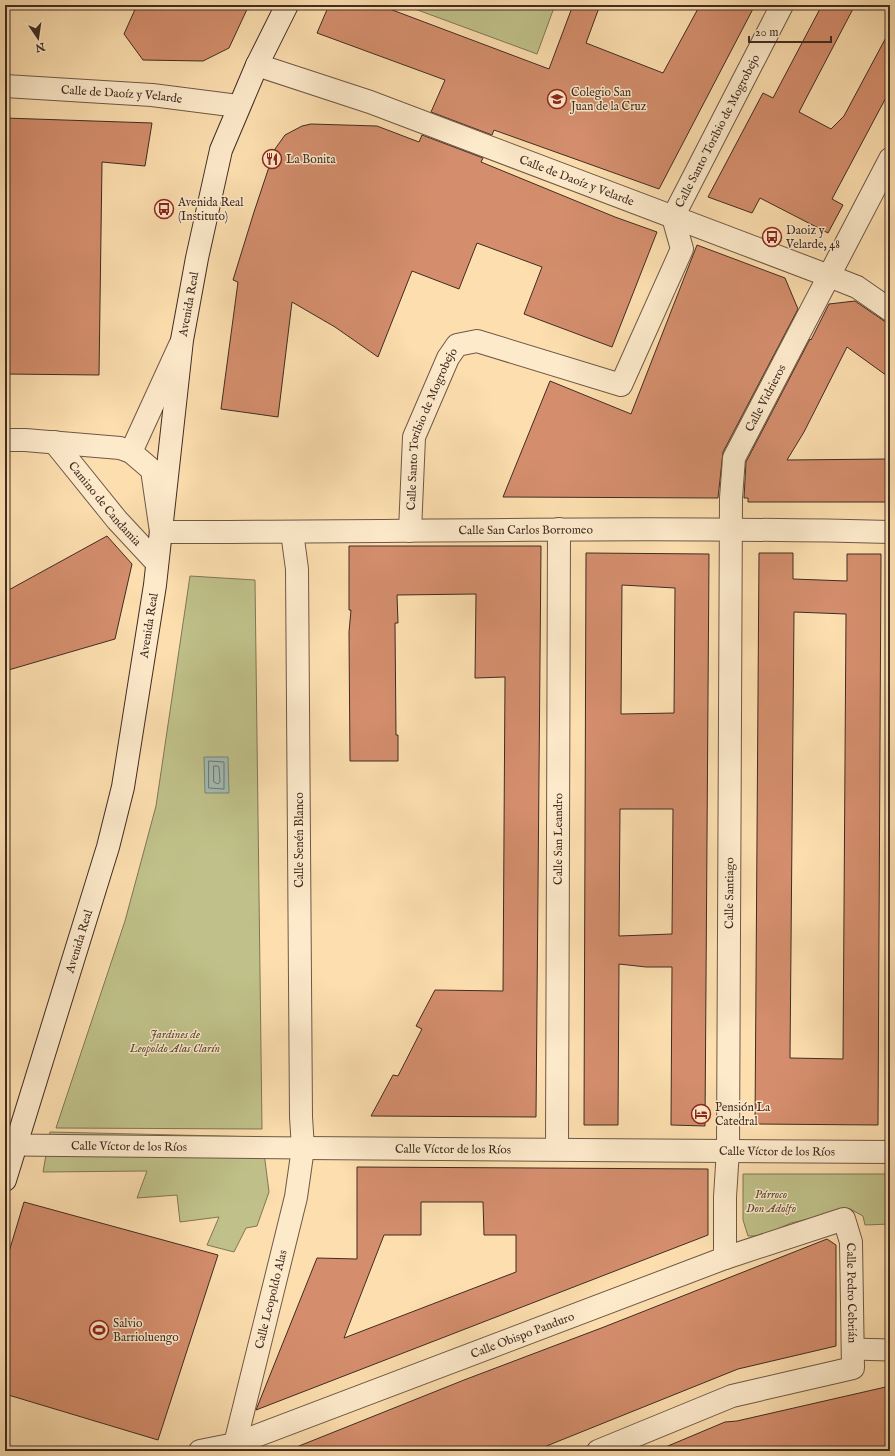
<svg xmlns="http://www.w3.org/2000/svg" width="895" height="1456" font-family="'IM FELL English',serif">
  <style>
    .green { fill: #c0c18a; stroke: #807656 }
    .water { fill: #a0bbb2; stroke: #7a8279 }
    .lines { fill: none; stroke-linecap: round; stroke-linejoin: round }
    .shore { stroke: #70746a; stroke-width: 1 }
    .building { fill: #d48e6d; stroke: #402c23; fill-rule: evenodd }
    .pedestrian-casing { stroke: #6f5846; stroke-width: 23 }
    .minor-casing { stroke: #6f5846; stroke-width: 24 }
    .secondary-casing { stroke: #402c23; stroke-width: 24 }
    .pedestrian { stroke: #fdeacb; stroke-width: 21 }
    .minor { stroke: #fdeacb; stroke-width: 22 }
    .secondary { stroke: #fdeacb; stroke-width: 22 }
    .labels { text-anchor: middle; stroke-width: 3; stroke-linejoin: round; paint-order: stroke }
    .poi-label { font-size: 12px; fill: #402c23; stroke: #fdeacb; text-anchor: start }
    .street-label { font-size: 12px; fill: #402c23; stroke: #fdeacb }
    .park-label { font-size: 12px; font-style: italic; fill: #5a4a38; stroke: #fdeacb }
  </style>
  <rect width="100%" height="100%" fill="#fcdeaf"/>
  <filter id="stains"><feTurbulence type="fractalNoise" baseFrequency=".005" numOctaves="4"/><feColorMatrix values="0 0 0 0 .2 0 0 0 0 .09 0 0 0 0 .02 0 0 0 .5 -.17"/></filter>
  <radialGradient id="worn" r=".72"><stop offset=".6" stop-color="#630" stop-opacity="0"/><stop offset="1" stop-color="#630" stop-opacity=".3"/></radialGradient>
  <!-- green -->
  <path class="green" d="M404,5H555L537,54Z
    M190,576L255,580L262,1129L56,1128L125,921L156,806Z
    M50,1132L262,1137L269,1192L257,1226L246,1228L234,1252L207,1245L219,1217L180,1222L177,1195L137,1198L147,1171L43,1172Z
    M743,1174H890V1224L865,1225L863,1216L850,1209L791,1223L762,1236H748L743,1220Z"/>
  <!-- water -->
  <path class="water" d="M204,757H228L229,793H205Z"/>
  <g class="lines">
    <!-- shore -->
    <path class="shore" d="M209,761L224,762V789L209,788Z
      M214,766H218L219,767L220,782L218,784L214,782Z"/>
  </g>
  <!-- building -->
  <path class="building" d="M137,5H249L229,48L203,61L143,60L124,34Z
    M329,5H379L549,69L573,5H600L586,43L663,73L700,5H755L659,189L494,130L492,135L431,112L445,80L317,33Z
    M822,5H855L799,112L831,129L844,116L890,30V90L832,199L843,205L828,233L760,198L752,213L708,197L763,93L773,98Z
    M5,118L152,123L145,166L102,162L99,375L5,374Z
    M311,124L377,126L419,142L422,135L483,158L481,162L615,217L657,232L612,347L524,314L542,267L477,243L459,289L412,271L378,357L335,327L292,302L278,417L221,409L238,282L233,280L254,212L275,149L285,135L302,126Z
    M697,245L785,278L798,309L723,452L718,498L503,497L550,381L631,414Z
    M855,301L890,325V378L847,347L804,432L787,460L890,459V502H748V498H744L746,462L810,339L811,340L829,304Z
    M107,536L132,564L115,639L5,671V592Z
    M349,546H541L536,1117L371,1116L393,1075L398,1076L422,1029L416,1026L435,990L503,991L505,677L475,678L476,594L397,595L398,623H395L396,735H398V761H350L349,632L351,610H349Z
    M586,553L709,554L705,1126L671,1125L672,967H646L619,964L618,1125H584ZM622,585L675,588L674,713L621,714ZM620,809H673L672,934L619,936Z
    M759,553H793V579L847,581V554H881L878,1125L755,1124ZM794,612L846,614L843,1059L790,1058Z
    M357,1167L708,1169V1235L256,1410L317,1258L357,1259ZM421,1202H483L484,1235H516V1272L344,1338L384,1235H421Z
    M24,1202L218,1255L158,1440L5,1394V1265Z
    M827,1239L836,1245V1346L738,1369L534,1451H290L289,1450L464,1380L604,1327Z
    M890,1386V1451H656L725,1422L737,1421Z"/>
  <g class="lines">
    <!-- pedestrian casing -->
    <g class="pedestrian-casing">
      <g id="pedestrian">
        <path id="s1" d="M16,1145L303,1148"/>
        <path d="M853,1349L890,1350"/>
      </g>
    </g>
    <!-- minor casing -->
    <g class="minor-casing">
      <g id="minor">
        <path id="s2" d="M257,65L370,102L829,276L857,287L890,310"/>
        <path id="s3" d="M5,86L152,95L238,106"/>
        <path id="s4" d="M5,440H25L120,448L131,452L152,470L161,532C404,532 647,526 890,532"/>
        <path id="s5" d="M54,442L117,520L157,563"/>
        <path d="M131,452L180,345"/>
        <path id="s6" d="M410,531L414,437L448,358L457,345L477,341L621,385L682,249L673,217L782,5"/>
        <path id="s7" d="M303,1148L890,1152"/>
        <path id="s8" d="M557,1149L559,529"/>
        <path id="s9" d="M725,1258V1197L728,1150L731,498L734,458L890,159"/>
        <path id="s10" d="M200,1451L235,1444L725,1258L844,1219L851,1242L853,1368L732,1396L598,1451"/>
        <path id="s11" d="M235,1451V1444L296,1197L303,1148L301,1117L297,569L292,532"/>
      </g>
    </g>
    <!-- secondary casing -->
    <g class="secondary-casing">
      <g id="secondary">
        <path id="s12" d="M5,1180L108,847L123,787L155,585L182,340L197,258L221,150L257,65L287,5"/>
      </g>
    </g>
    <!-- pedestrian -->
    <use href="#pedestrian" class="pedestrian"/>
    <!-- minor -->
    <use href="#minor" class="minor"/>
    <!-- secondary -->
    <use href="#secondary" class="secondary"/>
  </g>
  <!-- icons -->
  <defs>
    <g id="school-ring" transform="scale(1)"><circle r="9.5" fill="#fdeacb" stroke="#8f2418" stroke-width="1.5"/><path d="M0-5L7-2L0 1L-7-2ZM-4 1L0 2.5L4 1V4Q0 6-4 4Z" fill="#8f2418"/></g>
    <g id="restaurant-ring" transform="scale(1)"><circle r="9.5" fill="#fdeacb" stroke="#8f2418" stroke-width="1.5"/><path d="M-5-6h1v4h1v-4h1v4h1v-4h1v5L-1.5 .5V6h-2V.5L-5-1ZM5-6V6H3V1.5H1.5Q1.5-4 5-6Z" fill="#8f2418"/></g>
    <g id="bus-ring" transform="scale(1)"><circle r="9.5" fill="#fdeacb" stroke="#8f2418" stroke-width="1.5"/><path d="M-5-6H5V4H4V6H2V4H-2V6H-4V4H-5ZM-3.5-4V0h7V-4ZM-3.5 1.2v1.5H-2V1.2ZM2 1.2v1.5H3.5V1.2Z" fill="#8f2418"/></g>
    <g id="hotel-ring" transform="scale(1)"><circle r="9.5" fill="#fdeacb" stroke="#8f2418" stroke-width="1.5"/><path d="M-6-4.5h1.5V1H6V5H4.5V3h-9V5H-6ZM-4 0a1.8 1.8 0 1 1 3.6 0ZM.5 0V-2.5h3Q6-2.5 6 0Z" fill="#8f2418"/></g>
    <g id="stadium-ring" transform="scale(1)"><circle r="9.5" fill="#fdeacb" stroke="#8f2418" stroke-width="1.5"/><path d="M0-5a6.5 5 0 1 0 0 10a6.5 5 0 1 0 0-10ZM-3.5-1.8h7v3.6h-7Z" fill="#8f2418"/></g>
  </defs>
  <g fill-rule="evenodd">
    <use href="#school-ring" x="557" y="99"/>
    <use href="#restaurant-ring" x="272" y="159"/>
    <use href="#bus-ring" x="164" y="209"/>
    <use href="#bus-ring" x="772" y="237"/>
    <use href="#hotel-ring" x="701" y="1114"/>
    <use href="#stadium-ring" x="99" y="1330"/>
  </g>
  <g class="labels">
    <!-- poi labels -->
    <g class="poi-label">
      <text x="571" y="96">Colegio San<tspan x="571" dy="14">Juan de la Cruz</tspan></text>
      <text x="286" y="163">La Bonita</text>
      <text x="178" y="206">Avenida Real<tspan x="178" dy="14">(Instituto)</tspan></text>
      <text x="786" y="234">Daoiz y<tspan x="786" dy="14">Velarde, 48</tspan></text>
      <text x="715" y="1111">Pensión La<tspan x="715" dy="14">Catedral</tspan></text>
      <text x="113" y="1327">Salvio<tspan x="113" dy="14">Barrioluengo</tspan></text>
    </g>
    <!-- street labels -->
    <g class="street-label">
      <text dy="4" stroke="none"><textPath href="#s3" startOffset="117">Calle de Daoíz y Velarde</textPath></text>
      <text dy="4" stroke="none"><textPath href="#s6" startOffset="646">Calle Santo Toribio de Mogrobejo</textPath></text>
      <text dy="4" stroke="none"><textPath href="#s2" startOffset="340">Calle de Daoíz y Velarde</textPath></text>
      <text dy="4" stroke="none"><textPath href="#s12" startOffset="898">Avenida Real</textPath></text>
      <text dy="4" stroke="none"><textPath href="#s9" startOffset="868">Calle Vidrieros</textPath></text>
      <text dy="4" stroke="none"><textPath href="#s6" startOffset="106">Calle Santo Toribio de Mogrobejo</textPath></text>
      <text dy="4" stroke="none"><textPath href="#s5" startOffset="80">Camino de Candamia</textPath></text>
      <text dy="4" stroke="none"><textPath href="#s4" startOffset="582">Calle San Carlos Borromeo</textPath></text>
      <text dy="4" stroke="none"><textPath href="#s12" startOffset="574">Avenida Real</textPath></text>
      <text dy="4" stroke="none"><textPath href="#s8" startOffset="310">Calle San Leandro</textPath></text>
      <text transform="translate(299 840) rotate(-90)" y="4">Calle Senén Blanco</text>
      <text dy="4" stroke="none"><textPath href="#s9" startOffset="365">Calle Santiago</textPath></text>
      <text dy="4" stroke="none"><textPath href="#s12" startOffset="250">Avenida Real</textPath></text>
      <text dy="4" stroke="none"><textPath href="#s1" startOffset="113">Calle Víctor de los Ríos</textPath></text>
      <text dy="4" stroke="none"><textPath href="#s7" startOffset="150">Calle Víctor de los Ríos</textPath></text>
      <text dy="4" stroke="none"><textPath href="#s7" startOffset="474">Calle Víctor de los Ríos</textPath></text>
      <text dy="4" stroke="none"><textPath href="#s10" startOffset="760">Calle Pedro Cebrián</textPath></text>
      <text dy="4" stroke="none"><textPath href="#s11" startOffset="156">Calle Leopoldo Alas</textPath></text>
      <text dy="4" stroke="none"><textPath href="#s10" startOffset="343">Calle Obispo Panduro</textPath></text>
    </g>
    <!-- park labels -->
    <g class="park-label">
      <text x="175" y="1038">Jardines de<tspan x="175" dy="14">Leopoldo Alas Clarín</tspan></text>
      <text x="771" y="1198">Párroco<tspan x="771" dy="14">Don Adolfo</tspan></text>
    </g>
  </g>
  <!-- margin -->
  <rect width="895" height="1456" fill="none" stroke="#fcdeaf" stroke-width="20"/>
  <rect x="6" y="6" width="883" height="1444" fill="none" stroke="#402c23" stroke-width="2"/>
  <rect x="10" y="10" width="875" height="1436" fill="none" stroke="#402c23"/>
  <!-- north arrow -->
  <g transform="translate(38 38) rotate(167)" stroke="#fdeacb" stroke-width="3" paint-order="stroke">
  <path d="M0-3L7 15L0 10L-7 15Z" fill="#402c23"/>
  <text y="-6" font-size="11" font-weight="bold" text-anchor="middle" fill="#402c23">N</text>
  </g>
  <!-- scale -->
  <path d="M749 36v6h82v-6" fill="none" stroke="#402c23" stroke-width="2"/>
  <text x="755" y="36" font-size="12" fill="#402c23" stroke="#fdeacb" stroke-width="3" paint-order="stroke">20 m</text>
  <rect width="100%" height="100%" filter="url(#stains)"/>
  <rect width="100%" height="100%" fill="url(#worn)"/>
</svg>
